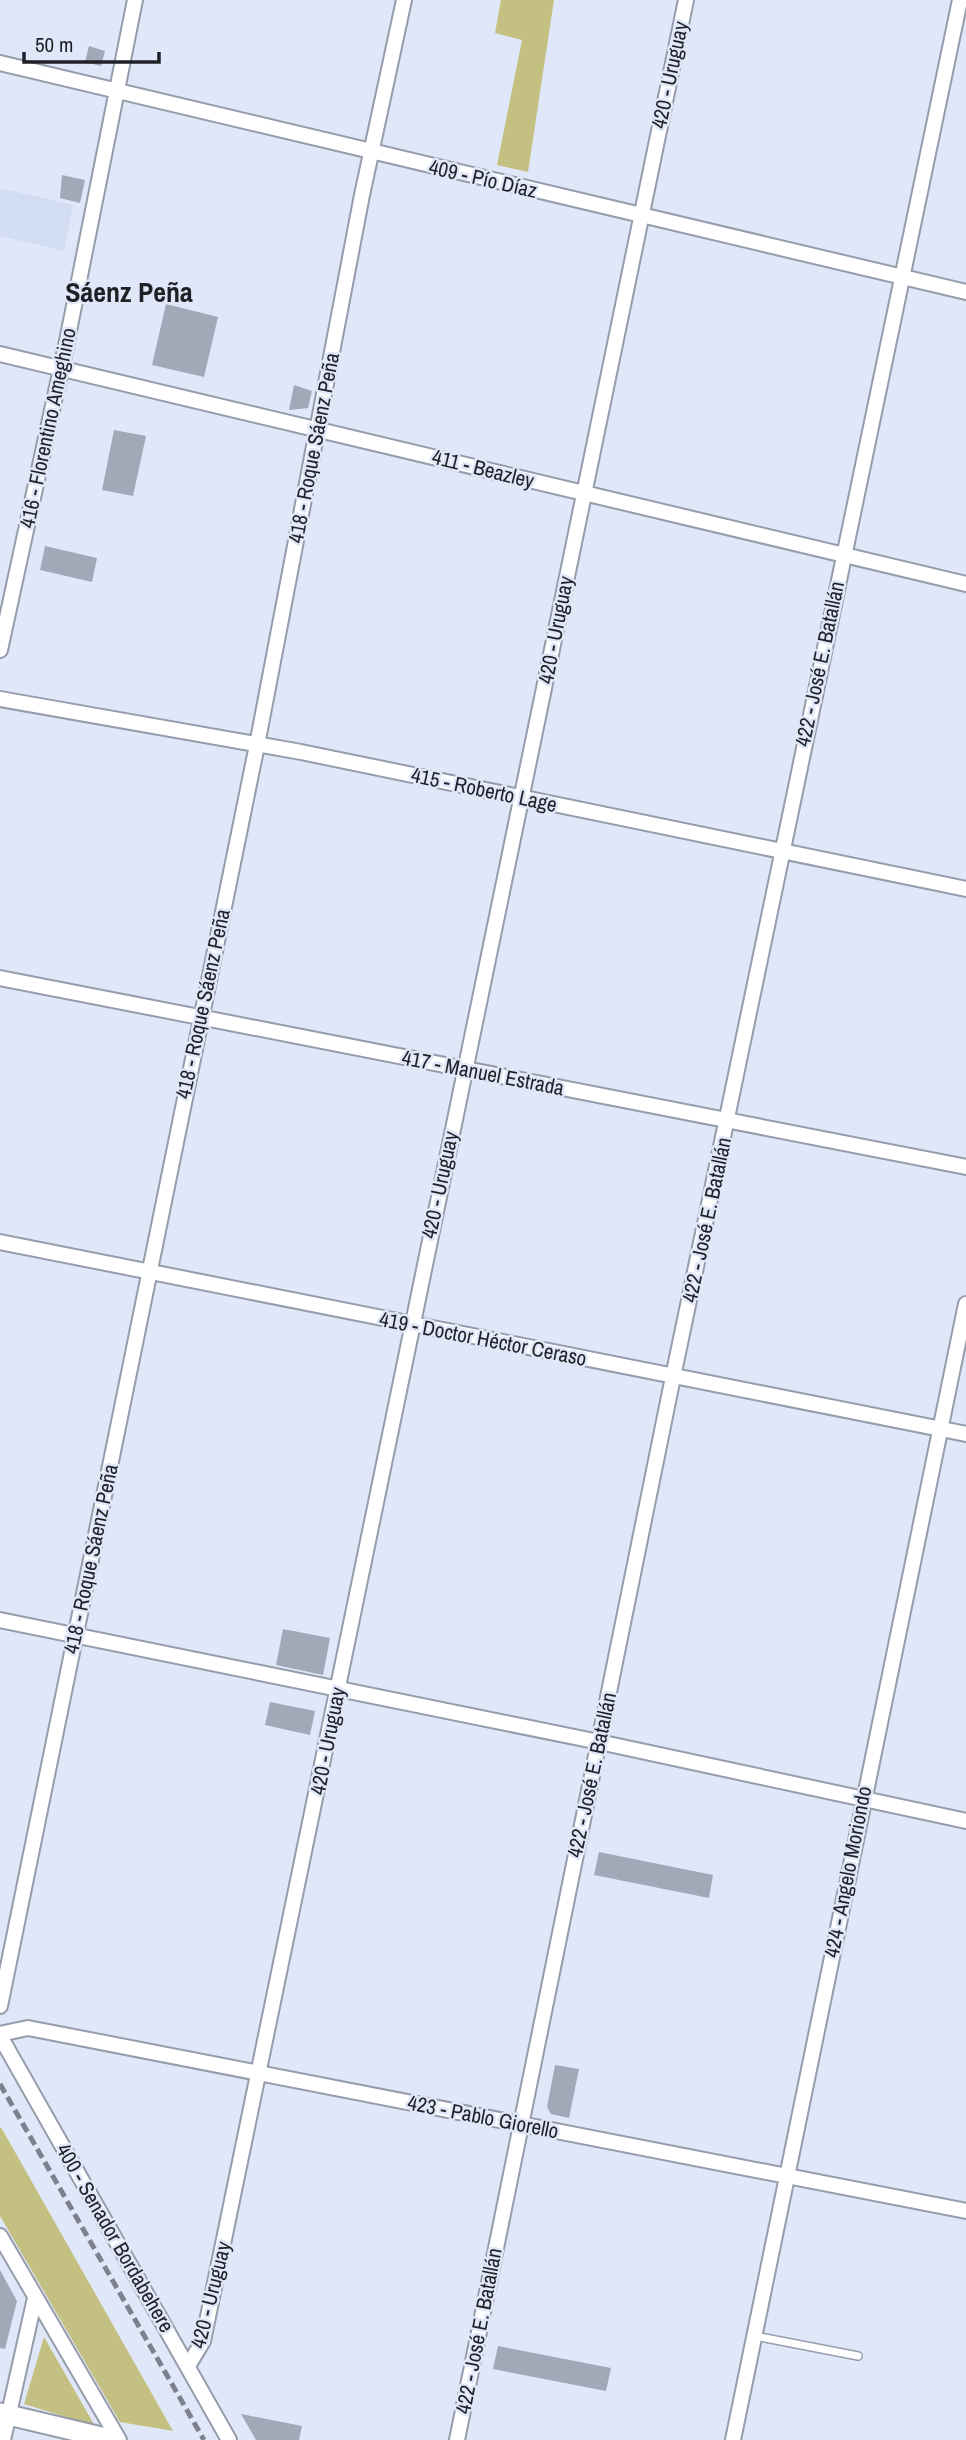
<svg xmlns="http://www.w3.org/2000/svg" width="966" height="2440" font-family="'Archivo Narrow',sans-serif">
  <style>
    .built { fill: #d2ddf4 }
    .green { fill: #c4c081 }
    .building { fill: #a1a8b8 }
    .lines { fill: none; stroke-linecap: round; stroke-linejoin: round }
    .lane-casing { stroke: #959cab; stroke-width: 10 }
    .street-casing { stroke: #959cab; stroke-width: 18 }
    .secondary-casing { stroke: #959cab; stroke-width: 23 }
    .lane { stroke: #fff; stroke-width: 7 }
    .street { stroke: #fff; stroke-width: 14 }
    .secondary { stroke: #fff; stroke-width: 19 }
    .rail { stroke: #7d818d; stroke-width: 5; stroke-dasharray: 10 5; stroke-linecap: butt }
    .labels { text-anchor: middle; stroke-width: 5; stroke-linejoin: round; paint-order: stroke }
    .street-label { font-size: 21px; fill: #1f2127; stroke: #e0e7f8 }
    .district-label { font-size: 28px; font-weight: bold; fill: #1f2127; stroke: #e0e7f8 }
  </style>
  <rect width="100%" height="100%" fill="#e0e7f8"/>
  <!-- built -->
  <path class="built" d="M0,188L73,205L64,251L0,236Z"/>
  <!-- green -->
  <path class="green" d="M501,0H554L528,172L497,165L522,40L495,33Z
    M0,2127L2,2129L173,2431L120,2422L0,2216Z
    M44,2337L95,2426L24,2404Z"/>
  <!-- building -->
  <path class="building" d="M89,46L105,51L101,66L85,62Z
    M62,175L85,180L80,203L60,198Z
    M166,304L218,317L204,377L152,365Z
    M294,385L312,391L308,408L289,410Z
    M114,430L146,436L133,496L102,490Z
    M45,546L97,558L92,582L40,570Z
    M283,1629L330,1638L323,1675L276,1665Z
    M270,1702L315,1711L310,1735L265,1725Z
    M599,1852L713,1875L709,1898L594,1875Z
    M555,2065L579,2069L569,2118L551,2114L547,2107Z
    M0,2270L17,2301L5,2349L0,2348Z
    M498,2346L611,2368L606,2391L493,2369Z
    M241,2414L302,2426L299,2440H256Z"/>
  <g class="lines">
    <!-- lane casing -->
    <g class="lane-casing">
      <path id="lane" d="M755,2336L858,2356"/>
    </g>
    <!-- street casing -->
    <g class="street-casing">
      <path id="street" d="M0,63L966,292
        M0,354L966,584
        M0,650L67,341L135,0
        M0,699L301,752L966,889
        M0,978L966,1167
        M0,1242L966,1434
        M0,1620L599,1742L966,1821
        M0,2006L257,745L362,195L404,0
        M0,2034L28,2028L966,2211
        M0,2036L229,2440
        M0,2236L119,2440
        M188,2366L203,2341L686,0
        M3,2440L35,2298
        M457,2440L673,1377L960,0
        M733,2440L966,1304"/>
    </g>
    <!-- secondary casing -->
    <g class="secondary-casing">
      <path id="secondary" d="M0,2413L114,2440"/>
    </g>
    <!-- lane -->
    <use href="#lane" class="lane"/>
    <!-- street -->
    <use href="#street" class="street"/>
    <!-- secondary -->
    <use href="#secondary" class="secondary"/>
    <!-- rail -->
    <path class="rail" d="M0,2084L204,2440"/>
  </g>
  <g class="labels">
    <!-- street labels -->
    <g class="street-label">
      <text transform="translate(670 75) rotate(-78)" y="7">420 - Uruguay</text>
      <text transform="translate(483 179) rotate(13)" y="7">409 - Pío Díaz</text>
      <text transform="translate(48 428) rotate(-78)" y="7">416 - Florentino Ameghino</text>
      <text transform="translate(314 448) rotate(-79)" y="7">418 - Roque Sáenz Peña</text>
      <text transform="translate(483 469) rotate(14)" y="7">411 - Beazley</text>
      <text transform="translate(556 630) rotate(-79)" y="7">420 - Uruguay</text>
      <text transform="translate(820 664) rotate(-78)" y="7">422 - José E. Batallán</text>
      <text transform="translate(484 790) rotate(12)" y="7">415 - Roberto Lage</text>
      <text transform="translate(203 1004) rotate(-78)" y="7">418 - Roque Sáenz Peña</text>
      <text transform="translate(483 1073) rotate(11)" y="7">417 - Manuel Estrada</text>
      <text transform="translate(440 1185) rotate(-78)" y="7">420 - Uruguay</text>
      <text transform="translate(707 1220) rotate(-78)" y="7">422 - José E. Batallán</text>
      <text transform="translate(483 1339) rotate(11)" y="7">419 - Doctor Héctor Ceraso</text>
      <text transform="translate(91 1559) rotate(-78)" y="7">418 - Roque Sáenz Peña</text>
      <text transform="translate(328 1741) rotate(-79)" y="7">420 - Uruguay</text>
      <text transform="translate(592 1775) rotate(-78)" y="7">422 - José E. Batallán</text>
      <text transform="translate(848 1872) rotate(-79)" y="7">424 - Angelo Moriondo</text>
      <text transform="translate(483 2117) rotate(11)" y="7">423 - Pablo Giorello</text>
      <text transform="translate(115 2238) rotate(60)" y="7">400 - Senador Bordabehere</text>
      <text transform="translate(211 2295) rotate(-76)" y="7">420 - Uruguay</text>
      <text transform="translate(479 2331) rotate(-79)" y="7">422 - José E. Batallán</text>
    </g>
    <!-- district labels -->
    <g class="district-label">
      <text x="129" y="302">Sáenz Peña</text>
    </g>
  </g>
  <!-- scale -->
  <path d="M24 52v10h135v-10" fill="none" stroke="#1f2127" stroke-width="3.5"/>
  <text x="35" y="52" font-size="21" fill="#1f2127" stroke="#e0e7f8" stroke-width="5" paint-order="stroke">50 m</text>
</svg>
